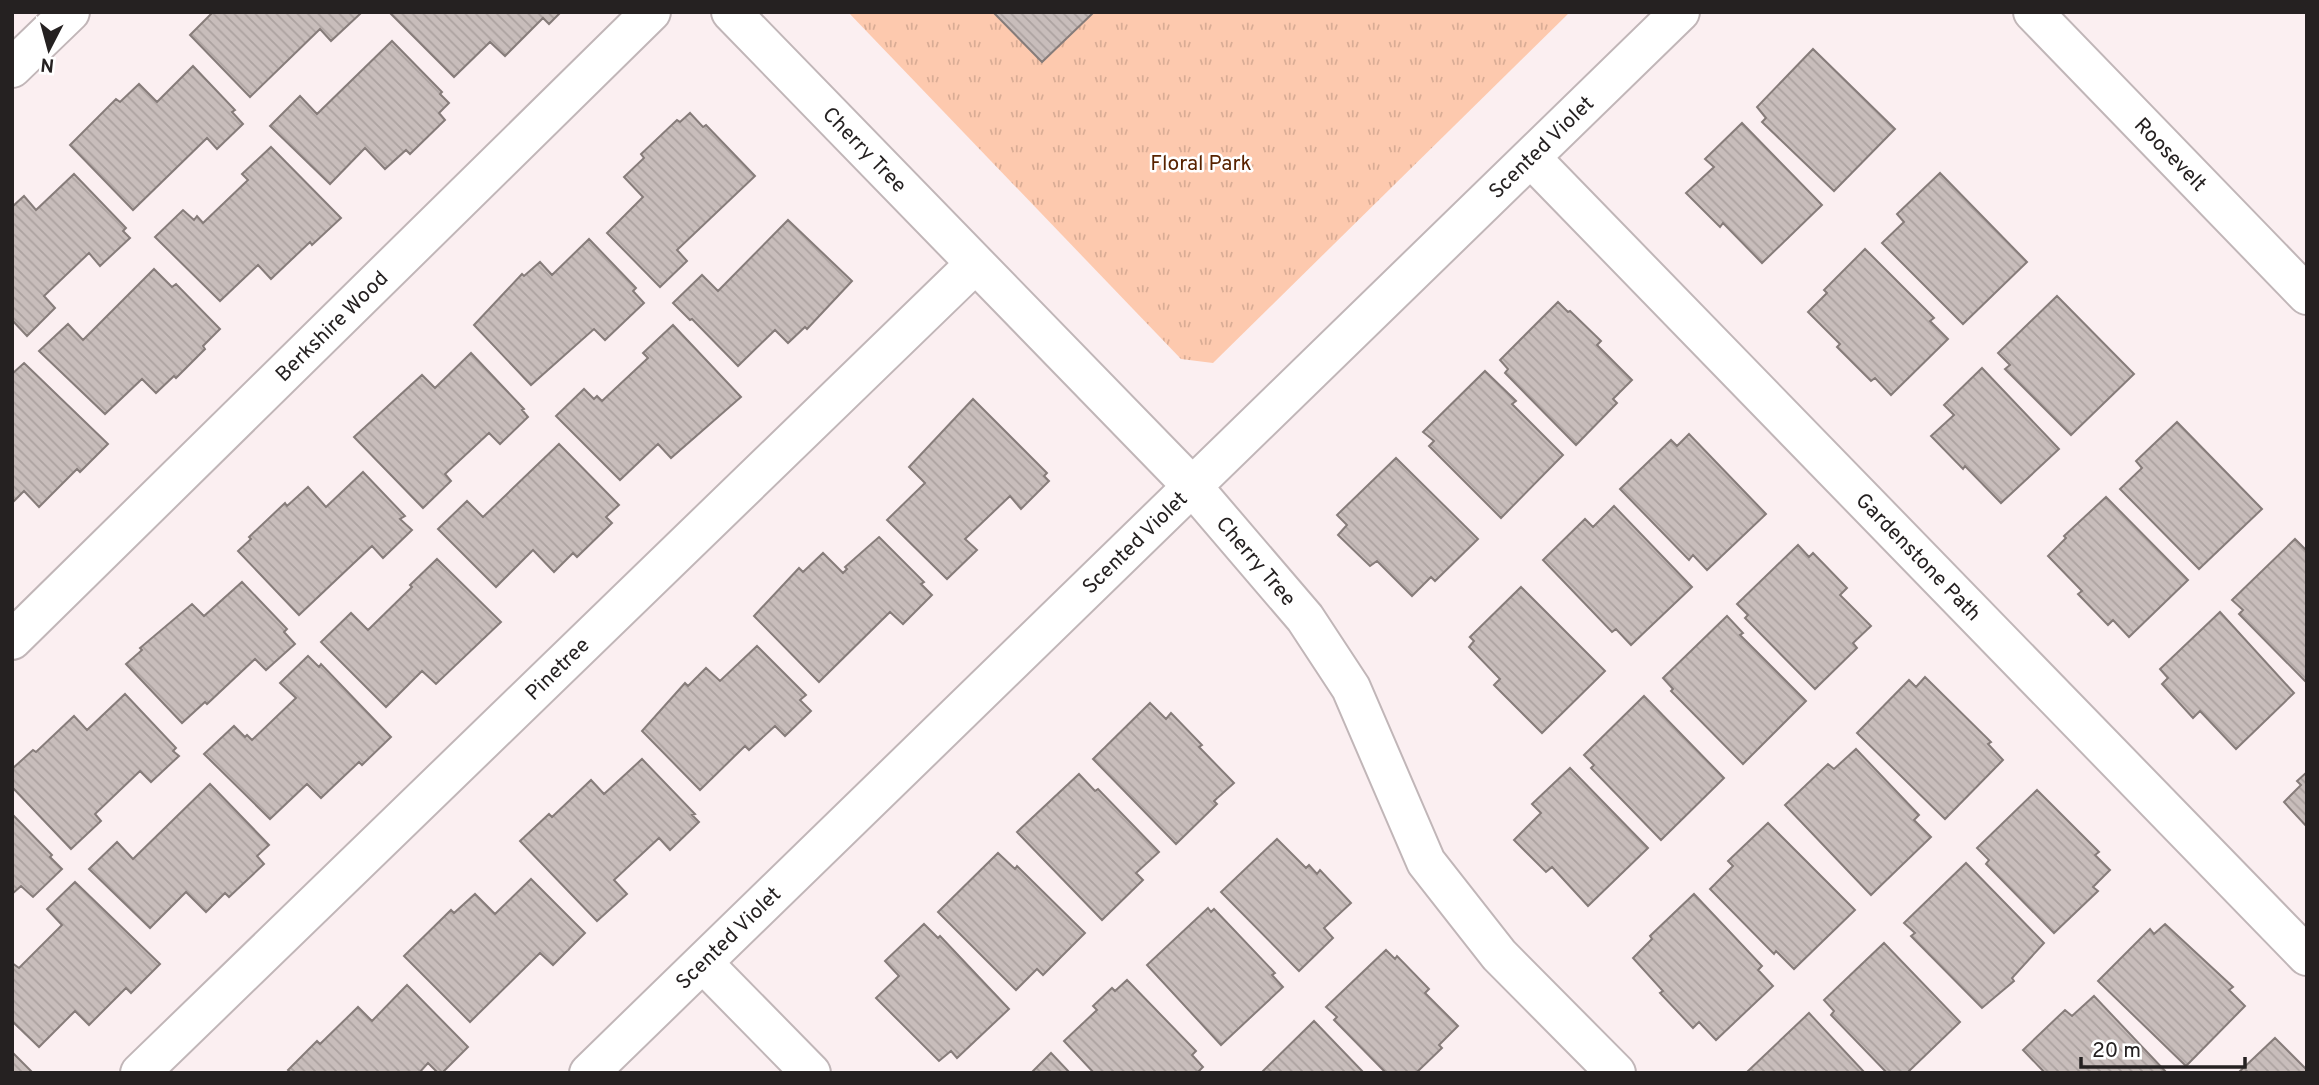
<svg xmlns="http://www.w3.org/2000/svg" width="2319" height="1085" font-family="Overpass,sans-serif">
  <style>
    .park { fill: url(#park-tufts) }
    .building { fill: url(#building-back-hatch); stroke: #867c7a; stroke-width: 2 }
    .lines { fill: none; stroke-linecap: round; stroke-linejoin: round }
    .minor-casing { stroke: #c1b6b8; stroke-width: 42 }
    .tertiary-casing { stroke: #c1b6b8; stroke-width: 42 }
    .minor { stroke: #fff; stroke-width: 38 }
    .tertiary { stroke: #fff; stroke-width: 38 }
    .labels { text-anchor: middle; stroke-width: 5; stroke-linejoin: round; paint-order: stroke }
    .street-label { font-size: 21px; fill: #252121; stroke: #fff }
    .park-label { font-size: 21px; fill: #582300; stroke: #fff }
  </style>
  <defs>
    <pattern id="park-tufts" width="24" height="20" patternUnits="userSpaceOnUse" patternTransform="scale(1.75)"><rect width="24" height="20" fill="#fdc9ae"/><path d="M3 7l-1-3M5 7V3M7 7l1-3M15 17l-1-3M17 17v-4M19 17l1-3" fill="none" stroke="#d9ac95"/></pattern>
    <pattern id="building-back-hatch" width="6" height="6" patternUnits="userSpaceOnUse" patternTransform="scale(1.75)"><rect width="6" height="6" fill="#c8bdbb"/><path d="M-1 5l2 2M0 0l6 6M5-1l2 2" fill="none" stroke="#aca2a0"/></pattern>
  </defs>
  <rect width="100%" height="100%" fill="#fbeff1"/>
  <!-- park -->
  <path class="park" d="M848,12H1570L1213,363L1181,359Z"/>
  <!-- building -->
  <path class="building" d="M213,12H358L360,14L331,41L320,29L250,97L190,35Z
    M389,12H561L549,24L543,18L505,56L490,42L454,77Z
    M993,12H1094L1042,62Z
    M392,41L442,92L440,94L449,103L439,113L445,120L410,154L406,150L385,169L365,148L330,184L270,126L300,96L317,114Z
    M1813,49L1895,129L1834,191L1762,122L1766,118L1757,107Z
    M193,66L235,110L232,112L243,124L217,149L207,138L133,210L70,145L116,99L120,102L139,84L157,102Z
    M690,113L703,127L706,125L755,176L677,250L687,261L660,287L607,233L643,197L624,177L644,158L641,154L677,120L680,122Z
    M1742,123L1822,205L1762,263L1723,223L1720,227L1686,193L1714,167L1705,159Z
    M271,147L341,218L312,245L310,242L271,279L258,265L220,301L155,237L183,210L194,220L197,216L203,223L248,180L242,174Z
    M1940,173L2027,262L1963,324L1882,243L1904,222L1897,214Z
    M74,174L126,228L123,231L130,238L100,266L89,253L44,296L55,308L27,336L12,320V207L24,196L36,210Z
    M788,220L852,281L807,329L805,327L788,343L775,330L738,366L692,319L690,320L673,303L702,275L718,291Z
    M589,239L636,288L633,291L644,303L605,340L594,329L531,385L474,325L522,274L524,276L540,262L552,275Z
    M1865,249L1934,318L1930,321L1948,339L1891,395L1875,378L1871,381L1837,347L1840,344L1808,312L1827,293L1824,290Z
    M154,269L172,287L176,284L220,329L203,346L205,349L176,378L174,376L156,393L142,379L105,414L39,351L68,324L83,340Z
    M2057,296L2134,374L2071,435L2005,369L2010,365L1998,353Z
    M1558,302L1568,312L1570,311L1601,341L1597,345L1632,380L1613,399L1617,403L1576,445L1505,373L1508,369L1500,360Z
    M673,325L741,397L671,458L658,444L620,480L556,416L584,389L594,399L597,396L602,401L648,358L643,353Z
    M471,353L524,409L522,410L528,417L500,444L489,433L445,474L451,481L423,508L354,437L422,375L435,388Z
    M24,363L108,444L80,472L77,469L39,507L24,491L12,503V374Z
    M1982,368L2059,449L2001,503L1965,466L1963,469L1931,436L1954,415L1944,405Z
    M1485,371L1516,401L1512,404L1563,455L1501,518L1429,446L1434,441L1423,432Z
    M973,399L1047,473L1044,476L1049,481L1021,509L1010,496L965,539L977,550L947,579L887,520L925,483L909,467Z
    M2177,422L2262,509L2199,569L2120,489L2142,468L2136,461Z
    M1689,434L1766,514L1707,570L1693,555L1689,560L1620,489L1671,440L1677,446Z
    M559,444L619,505L606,517L612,523L577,557L573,553L554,572L533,550L496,587L438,529L467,501L483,517Z
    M1396,458L1478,539L1435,581L1431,577L1412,596L1377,561L1370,566L1338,535L1347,525L1337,515Z
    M363,472L405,516L400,519L412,530L383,558L372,546L299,615L238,551L251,539L249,537L285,503L287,506L308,487L326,507Z
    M2106,497L2188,580L2129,637L2113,620L2108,625L2078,594L2082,591L2048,556L2066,538L2064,536Z
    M1614,506L1692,587L1631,645L1616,629L1612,632L1543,560L1585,519L1593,527Z
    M879,537L924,582L921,584L932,595L903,624L890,612L819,682L754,616L799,568L803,572L823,553L843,573L847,569L845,567Z
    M2295,539L2307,551V683L2239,614L2243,610L2232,600Z
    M1798,545L1809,557L1813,553L1847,588L1840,595L1871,626L1853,643L1857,648L1815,689L1745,618L1748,615L1737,604Z
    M437,559L501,622L436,684L422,671L386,707L321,642L351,613L368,630L412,587L410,585Z
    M242,582L287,629L284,632L295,644L266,670L255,659L207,704L205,702L182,723L126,664L142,650L140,648L192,604L204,616Z
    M1521,587L1605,671L1542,733L1494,685L1500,679L1469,647L1474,641L1470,637Z
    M2220,612L2294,693L2236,749L2200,711L2193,718L2162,684L2168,678L2160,669Z
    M1727,616L1743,633L1740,635L1806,701L1743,764L1671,691L1673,689L1663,678Z
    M757,646L806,695L800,700L811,711L785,736L775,726L749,750L745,746L700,790L642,731L685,683L688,686L706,668L720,681Z
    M308,656L319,667L321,664L391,737L362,765L359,762L321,798L307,784L270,819L204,754L234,726L245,737L247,735L252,740L296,698L280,683Z
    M1925,677L1991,742L1988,744L2003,760L1945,819L1857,733L1909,680L1916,687Z
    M125,694L176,748L173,751L179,756L151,782L140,771L95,814L101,821L71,849L12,787V769L33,750L36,752L74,716L87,730Z
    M1644,696L1724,778L1661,840L1591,768L1594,765L1584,755Z
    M1150,703L1166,719L1171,713L1202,745L1199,747L1234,783L1214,801L1217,804L1176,844L1093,759Z
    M1856,749L1919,815L1914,820L1931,837L1871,895L1785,805L1828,764L1834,769Z
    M642,759L695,814L692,815L699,822L670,850L659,838L614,880L627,894L597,921L520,841L549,814L552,817L591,780L604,794Z
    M1570,768L1648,848L1588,906L1552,867L1546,872L1514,840L1541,813L1532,804Z
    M2307,772V827L2284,802L2301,785L2297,781Z
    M1079,774L1095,791L1098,789L1159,852L1136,873L1143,880L1102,920L1017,832Z
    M210,784L269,845L257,856L264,864L229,897L225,893L206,912L186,892L150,928L89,869L117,842L133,859Z
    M2037,790L2099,852L2095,855L2110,870L2093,887L2098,891L2054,933L1986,864L1989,860L1977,848Z
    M12,814L52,855L50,857L62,869L33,897L21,886L12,894Z
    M1768,823L1855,910L1794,969L1776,951L1774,954L1710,889L1733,866L1728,861Z
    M1277,839L1306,868L1309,865L1317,874L1320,870L1351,903L1324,928L1333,938L1299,971L1221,892Z
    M998,853L1015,869L1017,866L1085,933L1043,975L1037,969L1016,990L938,912Z
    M1966,863L2044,943L2012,978L2014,981L1982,1008L1911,936L1915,933L1904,923Z
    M531,879L585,933L553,965L540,953L470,1022L404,956L451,910L454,913L475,894L495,914Z
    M75,882L160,964L131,993L126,988L89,1025L75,1011L39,1047L12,1021V963L19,968L62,925L47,909Z
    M1694,894L1762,966L1758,970L1773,986L1716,1040L1699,1022L1693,1028L1660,993L1663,991L1633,958L1652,939L1650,936Z
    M1208,908L1211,912L1214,909L1275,973L1272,975L1283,987L1221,1045L1147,965Z
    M924,924L938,938L940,936L1009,1009L957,1058L951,1051L939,1061L876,998L899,976L885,961Z
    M2165,924L2233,987L2229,990L2245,1006L2186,1066L2098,981L2150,929L2154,934Z
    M1884,943L1960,1022L1907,1073H1887L1831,1015L1834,1011L1824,1000Z
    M1386,950L1395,959L1397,956L1429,989L1425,993L1458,1026L1439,1045L1442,1048L1416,1073H1386L1334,1020L1337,1017L1326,1007Z
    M1127,980L1196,1051L1192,1055L1203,1067L1197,1073H1094L1064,1041L1097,1010L1093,1006L1112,988L1115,991Z
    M407,985L468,1047L442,1073H438L428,1063L419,1073H291L288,1070L317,1041L320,1044L358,1007L372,1021Z
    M2094,996L2167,1073H2045L2023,1050L2065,1010L2072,1016Z
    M1809,1013L1865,1073H1750L1748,1071Z
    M1314,1021L1364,1073H1261Z
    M2275,1038L2307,1070V1073H2238Z
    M12,1052L33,1073H12Z
    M1051,1053L1070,1073H1031Z"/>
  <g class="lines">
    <!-- minor casing -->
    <g class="minor-casing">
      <g id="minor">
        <path id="s1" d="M731,12L1192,486L1305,618L1351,688L1426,862L1499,955L1616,1073"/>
        <path d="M12,68L70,12"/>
        <path id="s2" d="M1531,158L2307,956"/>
        <path id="s3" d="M12,640L651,12"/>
        <path d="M703,963L811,1073"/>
        <path id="s4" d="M140,1073L975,264"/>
        <path id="s5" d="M589,1073L1680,12"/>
      </g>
    </g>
    <!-- tertiary casing -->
    <g class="tertiary-casing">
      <g id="tertiary">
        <path id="s6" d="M2033,12L2307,295"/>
      </g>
    </g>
    <!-- minor -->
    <use href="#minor" class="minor"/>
    <!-- tertiary -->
    <use href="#tertiary" class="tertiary"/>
  </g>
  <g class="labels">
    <!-- street labels -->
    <g class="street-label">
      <text dy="7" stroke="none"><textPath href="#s5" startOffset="1328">Scented Violet</textPath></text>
      <text dy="7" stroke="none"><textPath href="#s1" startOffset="192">Cherry Tree</textPath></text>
      <text dy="7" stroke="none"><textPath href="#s6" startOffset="198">Roosevelt</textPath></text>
      <text dy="7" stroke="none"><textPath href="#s3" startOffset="448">Berkshire Wood</textPath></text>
      <text dy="7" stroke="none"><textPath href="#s5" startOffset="761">Scented Violet</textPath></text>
      <text dy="7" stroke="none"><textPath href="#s2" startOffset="556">Gardenstone Path</textPath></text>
      <text dy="7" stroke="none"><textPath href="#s1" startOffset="760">Cherry Tree</textPath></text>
      <text dy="7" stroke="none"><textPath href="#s4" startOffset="581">Pinetree</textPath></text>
      <text dy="7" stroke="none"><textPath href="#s5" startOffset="194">Scented Violet</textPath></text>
    </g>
    <!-- park labels -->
    <g class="park-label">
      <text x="1201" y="170">Floral Park</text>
    </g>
  </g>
  <!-- border -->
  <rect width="2319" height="1085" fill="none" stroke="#252121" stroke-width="28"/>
  <!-- north arrow -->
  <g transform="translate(49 49) rotate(186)" stroke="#ffffff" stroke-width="5" paint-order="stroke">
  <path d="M0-5L12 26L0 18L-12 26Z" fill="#252121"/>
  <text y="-10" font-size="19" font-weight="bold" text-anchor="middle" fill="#252121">N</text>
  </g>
  <!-- scale -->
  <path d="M2081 1057v10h164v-10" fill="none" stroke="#252121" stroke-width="3.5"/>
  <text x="2092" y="1057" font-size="21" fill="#252121" stroke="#ffffff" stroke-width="5" paint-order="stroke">20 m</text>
</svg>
